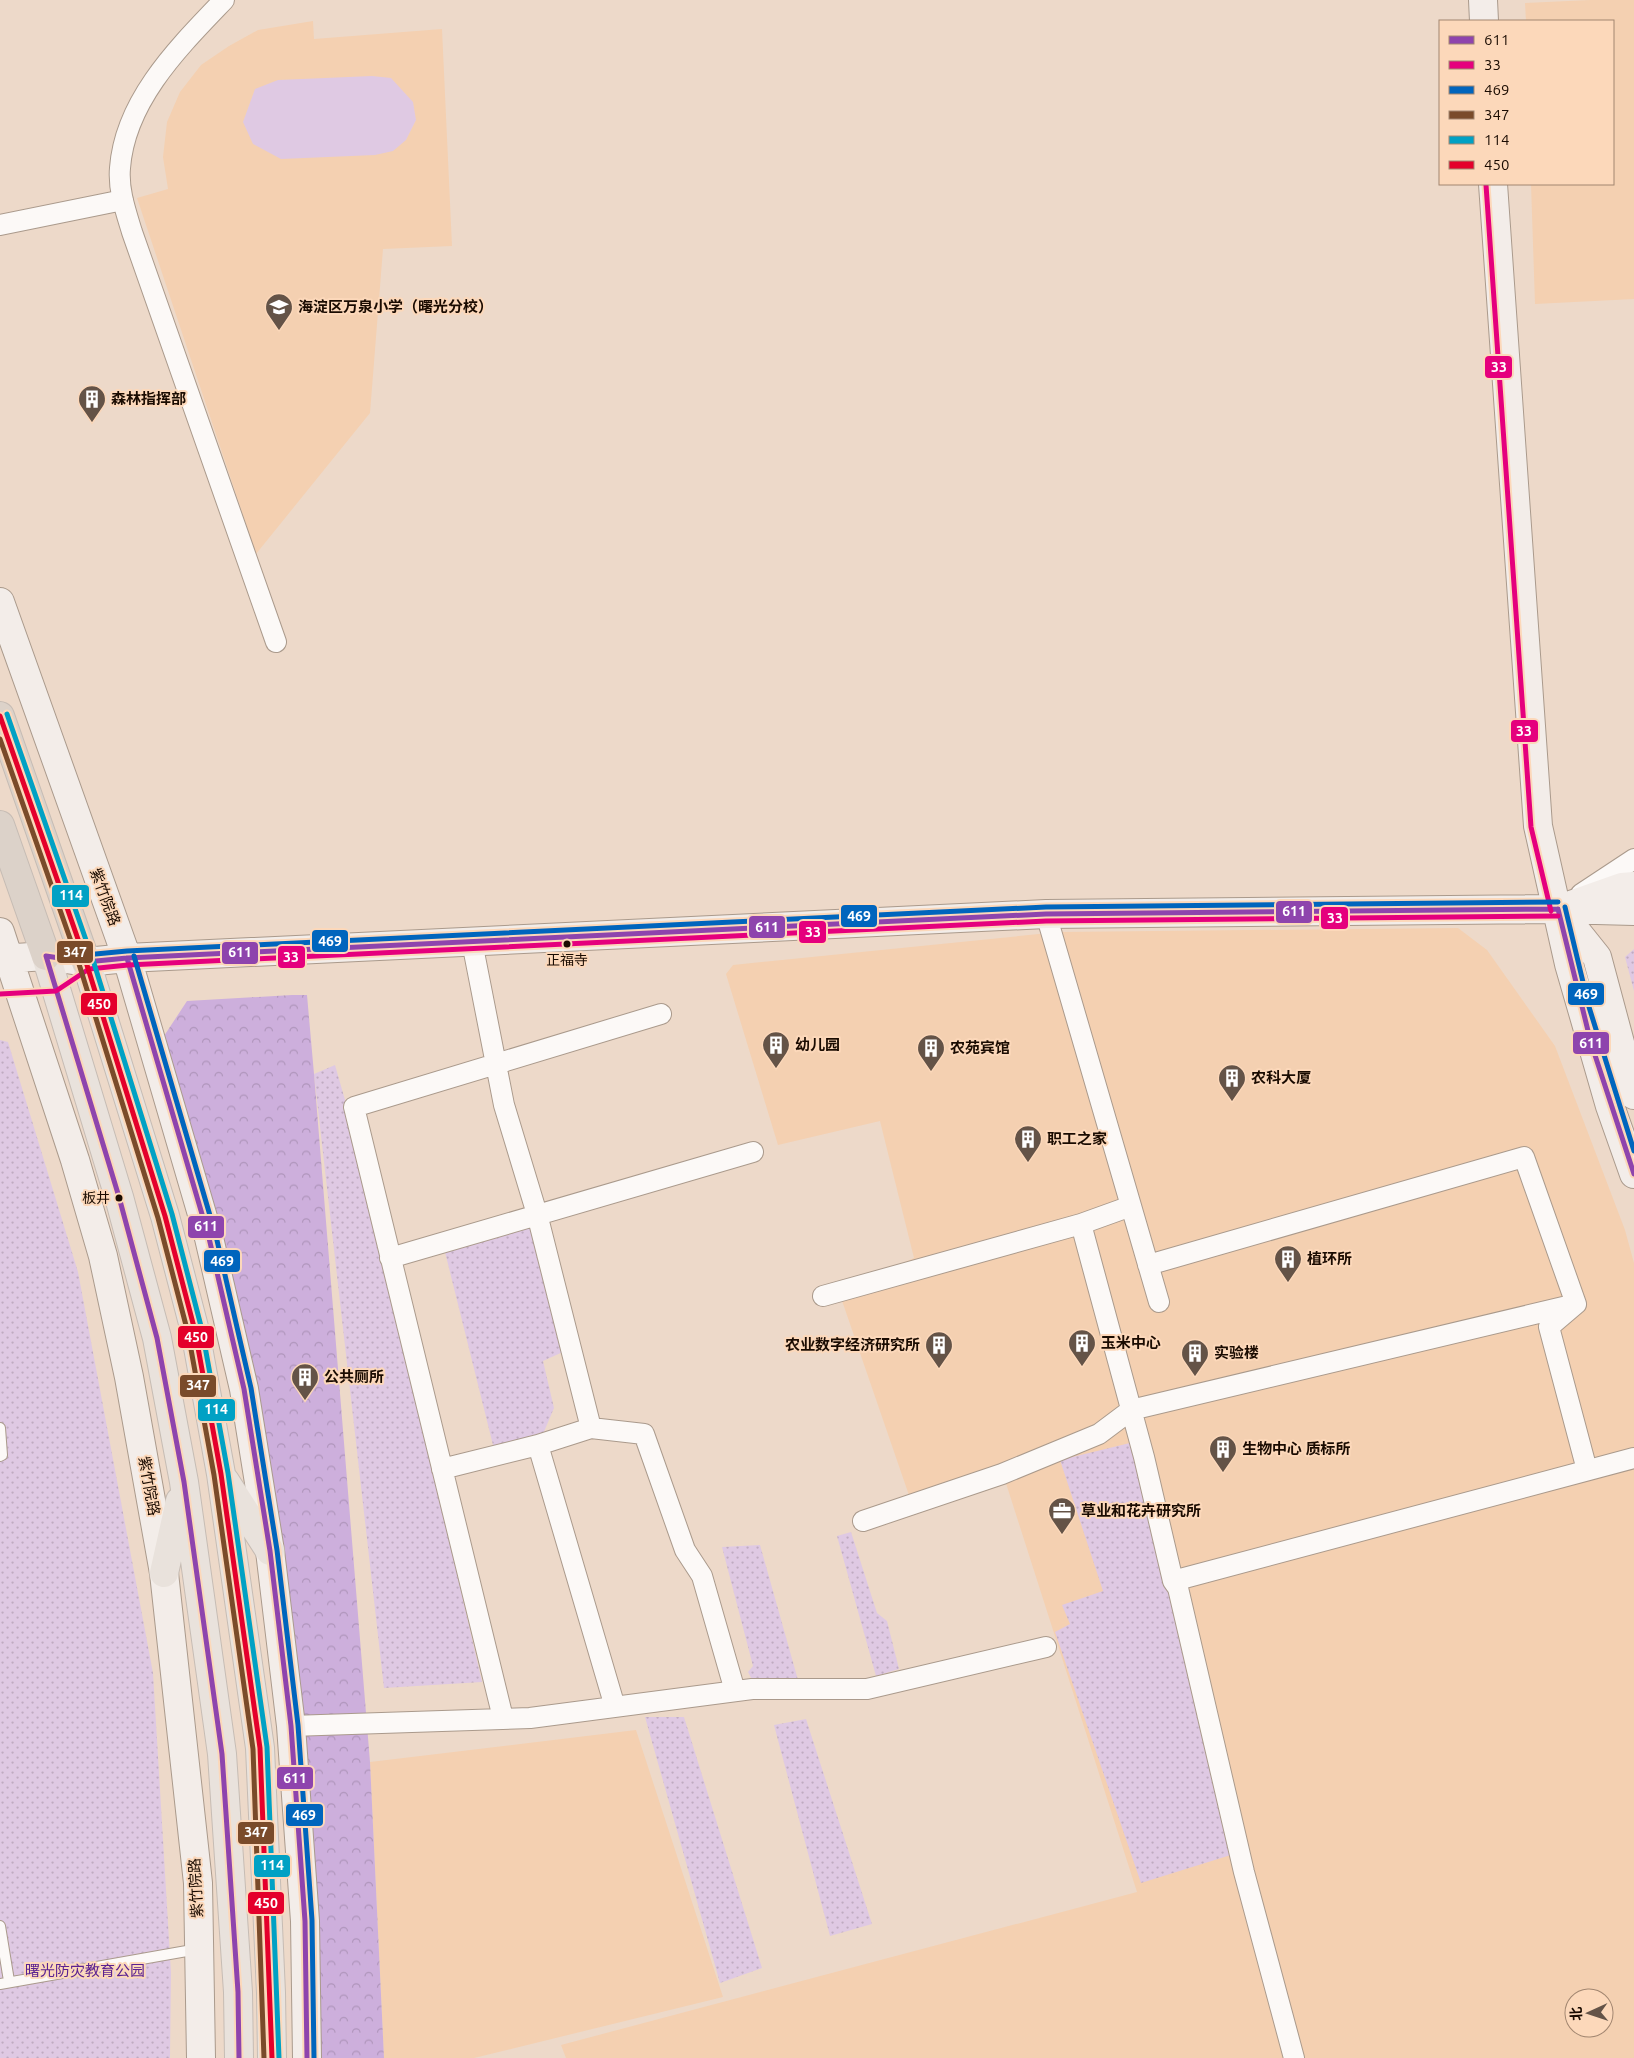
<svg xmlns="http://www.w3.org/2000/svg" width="1634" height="2058" font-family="Ubuntu,'Noto Sans SC',sans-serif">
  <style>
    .built { fill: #f4d0b1; fill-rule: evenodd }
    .grass { fill: url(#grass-dots) }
    .forest { fill: url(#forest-crowns) }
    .garden { fill: #dfc9e3 }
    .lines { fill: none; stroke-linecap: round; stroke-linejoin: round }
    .lane-casing { stroke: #aa9a8c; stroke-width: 12 }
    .street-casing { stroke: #aa9a8c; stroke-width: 22 }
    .secondary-casing { stroke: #aa9a8c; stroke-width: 30 }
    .primary-casing { stroke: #c6bcb4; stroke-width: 30 }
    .highway-casing { stroke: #c6bcb4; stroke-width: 30 }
    .lane { stroke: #fcf9f7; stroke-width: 10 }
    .street { stroke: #fcf9f7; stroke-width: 20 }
    .secondary { stroke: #f3ede9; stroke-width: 28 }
    .primary { stroke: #e9e2dc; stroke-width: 28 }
    .highway { stroke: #dcd2c9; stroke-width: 28 }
    .bus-1-casing { stroke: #fcd8ba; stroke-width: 9 }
    .bus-2-casing { stroke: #fcd8ba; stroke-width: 9 }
    .bus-3-casing { stroke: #fcd8ba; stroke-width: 9 }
    .bus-4-casing { stroke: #fcd8ba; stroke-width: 9 }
    .bus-5-casing { stroke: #fcd8ba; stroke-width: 9 }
    .bus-6-casing { stroke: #fcd8ba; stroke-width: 9 }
    .bus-1 { stroke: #8e44ad; stroke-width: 5 }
    .bus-2 { stroke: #e5007d; stroke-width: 5 }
    .bus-3 { stroke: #0065bd; stroke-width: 5 }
    .bus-4 { stroke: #7a4b2a; stroke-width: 5 }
    .bus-5 { stroke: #01a1c4; stroke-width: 5 }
    .bus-6 { stroke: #e4002b; stroke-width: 5 }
    .bus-dot { fill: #1a0b01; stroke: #fcd8ba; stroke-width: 2 }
    .labels { text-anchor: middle; stroke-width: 4; stroke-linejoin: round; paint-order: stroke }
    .bus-label { font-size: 14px; fill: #1a0b01; stroke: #fcd8ba }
    .poi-label { font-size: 15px; font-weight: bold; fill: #1a0b01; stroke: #fcd8ba; text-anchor: start }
    .street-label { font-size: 15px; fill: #1a0b01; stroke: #fcd8ba }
    .park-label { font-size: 15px; fill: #5a2191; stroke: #fcd8ba }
    .line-badge { stroke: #fcd8ba; stroke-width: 2 }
    .badge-label { font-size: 14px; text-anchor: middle; font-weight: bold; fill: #fff }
  </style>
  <defs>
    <pattern id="grass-dots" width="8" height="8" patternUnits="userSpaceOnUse" patternTransform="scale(1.25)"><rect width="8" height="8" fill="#dfc9e3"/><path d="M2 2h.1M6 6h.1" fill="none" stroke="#bfabc1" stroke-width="1.8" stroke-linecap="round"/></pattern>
    <pattern id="forest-crowns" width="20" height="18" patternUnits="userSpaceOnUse" patternTransform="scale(1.25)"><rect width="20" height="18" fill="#cdafdc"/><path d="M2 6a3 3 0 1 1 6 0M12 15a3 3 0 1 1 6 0" fill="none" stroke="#af95bb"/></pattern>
  </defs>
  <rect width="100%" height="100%" fill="#edd9c9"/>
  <!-- built -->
  <path class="built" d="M1590,0H1634V299L1535,304L1531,184H1613V21H1526L1525,3Z
    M313,21L314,39L442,29L452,246L383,249L370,413L256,554L137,198L168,189L163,157L167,122L180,92L201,65L229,46L258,30Z
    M1458,928L1487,950L1555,1046L1625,1230L1634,1263V2058H566L561,2045L1137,1892L1003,1474L912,1504L839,1292L914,1258L880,1121L778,1145L726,974L733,965L1059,932ZM1574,1998H1604V2028H1574Z
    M636,1730L723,1997L474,2058H384L370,1762Z"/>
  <!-- grass -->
  <path class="grass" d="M1634,949V991L1625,957Z
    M0,1040L8,1042L78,1272L153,1673L171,1973L170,2058H0Z
    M335,1065L357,1142L482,1682L384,1688L314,1074Z
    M531,1225L565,1351L543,1361L554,1408L543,1434L494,1449L445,1252Z
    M1134,1442L1234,1854L1141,1883L1055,1632L1070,1624L1062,1605L1103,1591L1060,1460Z
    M851,1532L877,1613L887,1621L899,1669L876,1676L837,1536Z
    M760,1545L798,1680L756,1687L748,1672L753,1666L722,1547Z
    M645,1717H684L762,1968L720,1983Z
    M806,1719L872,1924L830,1936L774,1725Z"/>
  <!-- forest -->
  <path class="forest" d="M292,995H307L314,1074L370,1762L384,2058H318L256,1401L164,1036L187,1001Z"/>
  <!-- garden -->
  <path class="garden" d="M372,76L391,78L413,102L416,120L406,140L393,151L375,155L281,159L253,144L243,122L255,89L278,80Z"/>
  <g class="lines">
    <!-- lane casing -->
    <g class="lane-casing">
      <path id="lane" d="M0,1428L2,1455L0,1456
        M0,1926L9,1981
        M0,1984L198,1949"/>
    </g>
    <!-- street casing -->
    <g class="street-casing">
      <path id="street" d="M224,0C179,47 125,100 120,168C118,190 126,212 132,232L276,642
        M0,225L123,200
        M1581,894L1634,859
        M1046,914L1159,1302
        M472,942L504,1105L537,1214L591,1428L538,1445L615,1707
        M1131,1206L1081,1224L1144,1457L1173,1581L1178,1588L1244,1872L1294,2058
        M390,1258L753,1152
        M1148,1265L1524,1157L1576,1304
        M823,1296L1081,1224
        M591,1428L644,1434L685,1550L702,1576L735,1691
        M442,1469L538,1445
        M863,1521L1002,1474L1099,1434L1131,1410L1576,1304L1549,1327L1587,1470
        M1173,1581L1634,1458
        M503,1718L354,1107L661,1014
        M291,1726L530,1718L752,1689H867L1046,1647"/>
    </g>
    <!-- secondary casing -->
    <g class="secondary-casing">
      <path id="secondary" d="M1483,0L1484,21
        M1493,184L1538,826L1569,964L1610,1106L1634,1174
        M0,602L127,958L209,1238L244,1389L270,1551L291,1726L305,1921L307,2058
        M1571,905L1622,887L1634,886
        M1561,912L1597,957L1634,1095
        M0,932L75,1160L103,1256L129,1377L164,1573L198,1883L201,2058
        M0,959L46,956L86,962L127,958L1046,914L1558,909L1634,911"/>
    </g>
    <!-- primary casing -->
    <g class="primary-casing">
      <path id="primary" d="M46,956L119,1197L157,1338L184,1482L222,1754L238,1992L239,2058
        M86,962L165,1216L195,1331L221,1474L260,1748L271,1993L272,2058
        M225,1481L270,1551
        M164,1573L180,1501"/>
    </g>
    <!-- highway casing -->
    <g class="highway-casing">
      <path id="highway" d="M0,716L86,962
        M0,825L46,956"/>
    </g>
    <!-- lane -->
    <use href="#lane" class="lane"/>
    <!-- street -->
    <use href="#street" class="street"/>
    <!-- secondary -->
    <use href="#secondary" class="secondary"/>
    <!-- primary -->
    <use href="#primary" class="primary"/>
    <!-- highway -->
    <use href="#highway" class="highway"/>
    <!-- bus-1 casing -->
    <g class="bus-1-casing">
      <path id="bus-1" d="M1558,909L1591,1043L1634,1174
        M127,958L209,1238L244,1389L270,1551L291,1726L305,1921L307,2058
        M239,2058L238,1992L222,1754L184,1482L157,1338L119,1197L46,956L86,962L127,958L1046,914L1558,909"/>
    </g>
    <!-- bus-2 casing -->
    <g class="bus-2-casing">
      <path id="bus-2" d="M1486,185L1531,827L1551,911
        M0,994L56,991L89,969L128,965L1046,921L1558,916"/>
    </g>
    <!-- bus-3 casing -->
    <g class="bus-3-casing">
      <path id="bus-3" d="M1565,907L1589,1007L1634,1151
        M85,955L127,951L1046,907L1558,902
        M134,956L216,1236L251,1388L277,1550L298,1725L312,1920L314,2058"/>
    </g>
    <!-- bus-4 casing -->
    <g class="bus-4-casing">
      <path id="bus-4" d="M0,739L79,964L158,1218L188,1333L214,1475L253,1749L264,2058"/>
    </g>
    <!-- bus-5 casing -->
    <g class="bus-5-casing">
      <path id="bus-5" d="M7,714L93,960L172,1214L202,1330L228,1473L267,1747L279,2058"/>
    </g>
    <!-- bus-6 casing -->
    <g class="bus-6-casing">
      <path id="bus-6" d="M0,716L86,962L165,1216L195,1331L221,1474L260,1748L272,2058"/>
    </g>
    <!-- bus-1 -->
    <use href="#bus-1" class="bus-1"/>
    <!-- bus-2 -->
    <use href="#bus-2" class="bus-2"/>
    <!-- bus-3 -->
    <use href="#bus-3" class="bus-3"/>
    <!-- bus-4 -->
    <use href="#bus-4" class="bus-4"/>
    <!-- bus-5 -->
    <use href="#bus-5" class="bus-5"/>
    <!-- bus-6 -->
    <use href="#bus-6" class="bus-6"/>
  </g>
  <!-- icons -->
  <defs>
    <g id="school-pin" transform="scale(1.4375)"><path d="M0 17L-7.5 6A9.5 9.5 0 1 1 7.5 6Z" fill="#645347" stroke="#fcd8ba"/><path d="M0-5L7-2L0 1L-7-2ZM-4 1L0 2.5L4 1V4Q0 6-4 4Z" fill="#fff"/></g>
    <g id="building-pin" transform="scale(1.4375)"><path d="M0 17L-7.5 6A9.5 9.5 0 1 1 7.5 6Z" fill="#645347" stroke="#fcd8ba"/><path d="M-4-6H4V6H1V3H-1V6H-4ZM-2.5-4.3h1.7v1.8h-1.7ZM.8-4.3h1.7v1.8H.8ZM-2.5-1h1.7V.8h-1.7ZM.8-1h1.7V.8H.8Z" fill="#fff"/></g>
    <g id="office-pin" transform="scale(1.4375)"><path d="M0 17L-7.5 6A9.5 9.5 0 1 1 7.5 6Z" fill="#645347" stroke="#fcd8ba"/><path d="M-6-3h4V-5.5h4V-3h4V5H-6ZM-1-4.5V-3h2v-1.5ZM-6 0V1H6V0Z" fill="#fff"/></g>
  </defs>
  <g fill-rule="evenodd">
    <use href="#school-pin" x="279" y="307"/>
    <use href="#building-pin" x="92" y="399"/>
    <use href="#building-pin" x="776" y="1045"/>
    <use href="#building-pin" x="931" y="1048"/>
    <use href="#building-pin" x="1232" y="1078"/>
    <use href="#building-pin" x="1028" y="1139"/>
    <use href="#building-pin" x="1288" y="1259"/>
    <use href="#building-pin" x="1082" y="1343"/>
    <use href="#building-pin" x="939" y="1345"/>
    <use href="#building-pin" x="1195" y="1353"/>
    <use href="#building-pin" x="305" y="1377"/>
    <use href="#building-pin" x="1223" y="1449"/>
    <use href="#office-pin" x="1062" y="1511"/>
  </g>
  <!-- markers -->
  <g class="bus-dot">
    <circle cx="567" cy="944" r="4.5"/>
    <circle cx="119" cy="1198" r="4.5"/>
  </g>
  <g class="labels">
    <!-- bus labels -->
    <g class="bus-label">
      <text x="567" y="965">正福寺</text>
      <text x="110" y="1203" text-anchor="end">板井</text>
    </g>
    <!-- poi labels -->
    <g class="poi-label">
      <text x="298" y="312">海淀区万泉小学（曙光分校）</text>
      <text x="111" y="404">森林指挥部</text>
      <text x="795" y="1050">幼儿园</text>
      <text x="950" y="1053">农苑宾馆</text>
      <text x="1251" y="1083">农科大厦</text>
      <text x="1047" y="1144">职工之家</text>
      <text x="1307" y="1264">植环所</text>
      <text x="1101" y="1348">玉米中心</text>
      <text x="920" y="1350" text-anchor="end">农业数字经济研究所</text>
      <text x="1214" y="1358">实验楼</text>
      <text x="324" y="1382">公共厕所</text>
      <text x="1242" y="1454">生物中心 质标所</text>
      <text x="1081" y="1516">草业和花卉研究所</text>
    </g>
    <!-- street labels -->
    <g class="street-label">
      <text transform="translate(105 897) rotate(70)" y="5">紫竹院路</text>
      <text transform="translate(149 1486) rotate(80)" y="5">紫竹院路</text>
      <text transform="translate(196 1888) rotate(-93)" y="5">紫竹院路</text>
    </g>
    <!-- park labels -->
    <g class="park-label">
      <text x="85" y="1976">曙光防灾教育公园</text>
    </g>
  </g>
  <g class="line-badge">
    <rect x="1484" y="355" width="29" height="24" rx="5" fill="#e5007d"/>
    <rect x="1510" y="719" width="29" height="24" rx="5" fill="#e5007d"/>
    <rect x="51" y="884" width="39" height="24" rx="5" fill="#01a1c4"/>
    <rect x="1275" y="900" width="38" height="24" rx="5" fill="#8e44ad"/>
    <rect x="840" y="904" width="38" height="24" rx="5" fill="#0065bd"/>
    <rect x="1320" y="906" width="29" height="24" rx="5" fill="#e5007d"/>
    <rect x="748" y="915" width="38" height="24" rx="5" fill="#8e44ad"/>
    <rect x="798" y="920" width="29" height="24" rx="5" fill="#e5007d"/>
    <rect x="311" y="929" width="38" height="24" rx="5" fill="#0065bd"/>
    <rect x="56" y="940" width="38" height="24" rx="5" fill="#7a4b2a"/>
    <rect x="221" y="941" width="38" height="24" rx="5" fill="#8e44ad"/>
    <rect x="277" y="945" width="29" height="24" rx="5" fill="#e5007d"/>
    <rect x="1567" y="982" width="38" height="24" rx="5" fill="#0065bd"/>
    <rect x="80" y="992" width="38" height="24" rx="5" fill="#e4002b"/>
    <rect x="1572" y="1031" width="38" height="24" rx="5" fill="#8e44ad"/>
    <rect x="187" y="1215" width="38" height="24" rx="5" fill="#8e44ad"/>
    <rect x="203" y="1249" width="38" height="24" rx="5" fill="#0065bd"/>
    <rect x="177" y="1325" width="38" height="24" rx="5" fill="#e4002b"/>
    <rect x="179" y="1374" width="38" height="24" rx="5" fill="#7a4b2a"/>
    <rect x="197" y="1398" width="39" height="24" rx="5" fill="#01a1c4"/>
    <rect x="276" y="1766" width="38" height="24" rx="5" fill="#8e44ad"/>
    <rect x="285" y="1803" width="39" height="24" rx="5" fill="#0065bd"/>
    <rect x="237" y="1821" width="38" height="24" rx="5" fill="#7a4b2a"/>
    <rect x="253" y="1854" width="38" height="24" rx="5" fill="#01a1c4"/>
    <rect x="247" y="1891" width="38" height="24" rx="5" fill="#e4002b"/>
  </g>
  <g class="badge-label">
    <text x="1499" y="372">33</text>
    <text x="1524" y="736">33</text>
    <text x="71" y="900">114</text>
    <text x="1294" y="916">611</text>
    <text x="859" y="921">469</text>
    <text x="1335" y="923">33</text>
    <text x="767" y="932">611</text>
    <text x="813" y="937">33</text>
    <text x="330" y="946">469</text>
    <text x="75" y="957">347</text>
    <text x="240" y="957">611</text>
    <text x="291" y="962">33</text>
    <text x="1586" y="999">469</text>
    <text x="99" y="1009">450</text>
    <text x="1591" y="1048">611</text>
    <text x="206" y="1231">611</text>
    <text x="222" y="1266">469</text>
    <text x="196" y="1342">450</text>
    <text x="198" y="1390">347</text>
    <text x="216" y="1414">114</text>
    <text x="295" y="1783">611</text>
    <text x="304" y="1820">469</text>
    <text x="256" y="1837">347</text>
    <text x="272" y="1870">114</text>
    <text x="266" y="1908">450</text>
  </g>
  <!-- legend -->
  <rect x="1439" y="20" width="175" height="165" fill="#fcd8ba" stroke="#a28670"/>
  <rect x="1449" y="36" width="25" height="8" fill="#8e44ad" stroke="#a28670"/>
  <text x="1484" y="45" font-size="15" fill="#1a0b01">611</text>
  <rect x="1449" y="61" width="25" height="8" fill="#e5007d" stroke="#a28670"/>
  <text x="1484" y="70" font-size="15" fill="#1a0b01">33</text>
  <rect x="1449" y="86" width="25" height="8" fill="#0065bd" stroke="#a28670"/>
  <text x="1484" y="95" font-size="15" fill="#1a0b01">469</text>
  <rect x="1449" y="111" width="25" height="8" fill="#7a4b2a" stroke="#a28670"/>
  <text x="1484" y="120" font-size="15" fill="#1a0b01">347</text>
  <rect x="1449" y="136" width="25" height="8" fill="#01a1c4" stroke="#a28670"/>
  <text x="1484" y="145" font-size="15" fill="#1a0b01">114</text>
  <rect x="1449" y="161" width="25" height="8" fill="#e4002b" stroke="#a28670"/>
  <text x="1484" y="170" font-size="15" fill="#1a0b01">450</text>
  <!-- north arrow -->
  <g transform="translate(1589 2013) rotate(267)"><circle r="24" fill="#fcd8ba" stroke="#a28670"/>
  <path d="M0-4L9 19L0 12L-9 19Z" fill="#645347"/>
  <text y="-8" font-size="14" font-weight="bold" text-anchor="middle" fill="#1a0b01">北</text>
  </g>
</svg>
